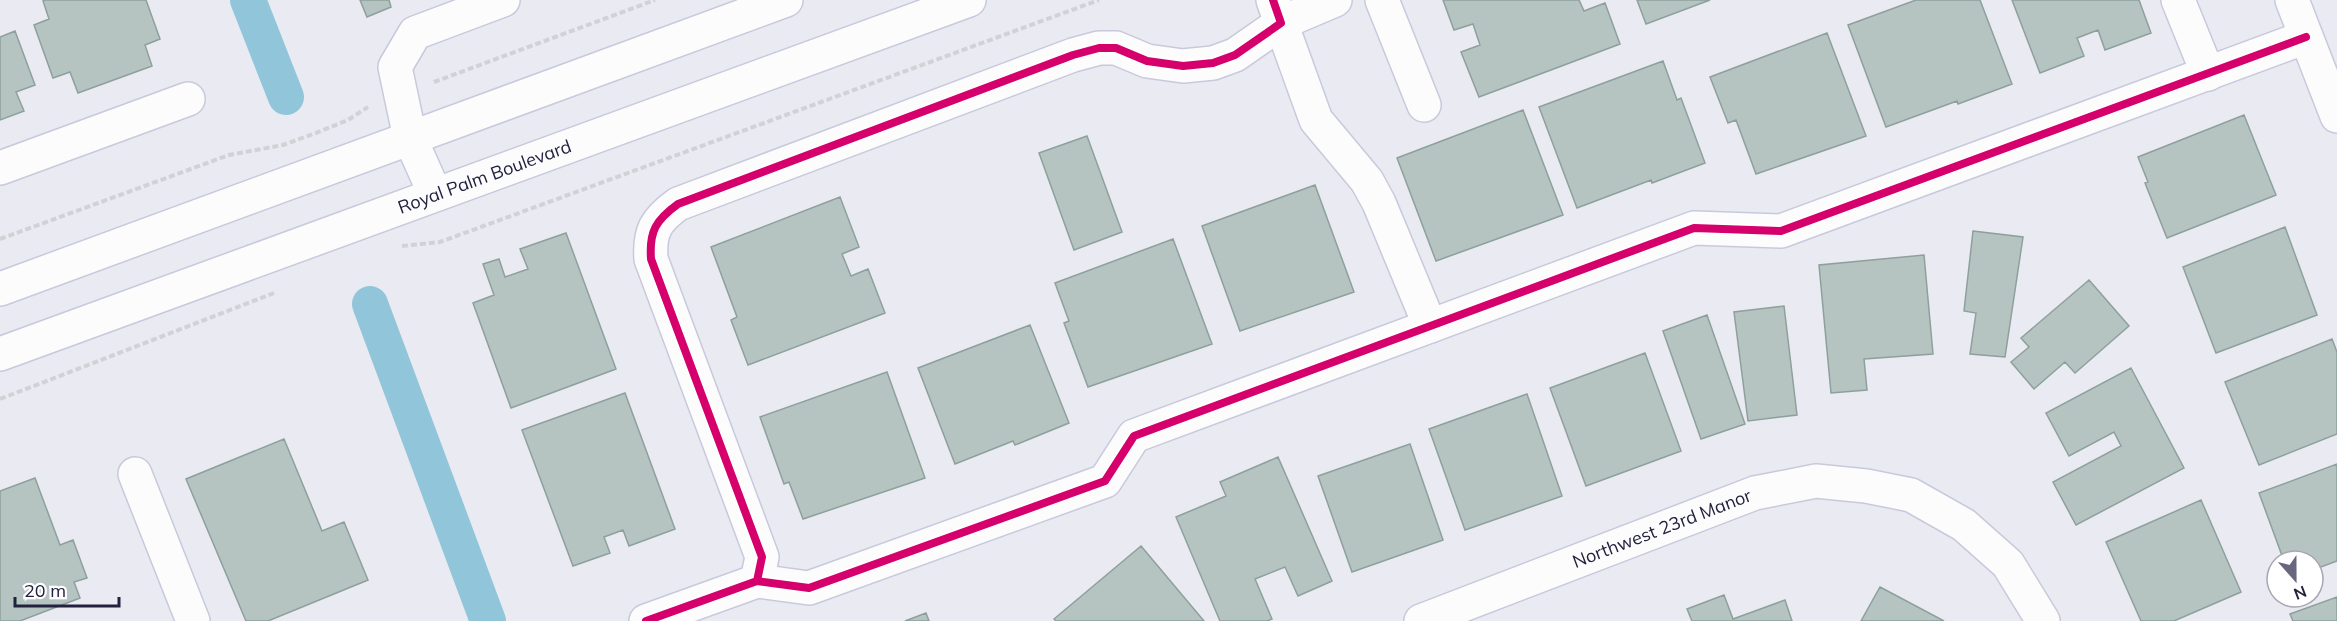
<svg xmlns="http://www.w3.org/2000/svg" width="2337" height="621" font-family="Mulish,sans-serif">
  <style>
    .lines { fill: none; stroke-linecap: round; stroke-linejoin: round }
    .canal { stroke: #91c5da; stroke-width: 36 }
    .building { fill: #b6c4c1; stroke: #8da09c; stroke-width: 1.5 }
    .minor-casing { stroke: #c9c9dc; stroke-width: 36 }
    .path { stroke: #d2d2d6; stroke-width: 4; stroke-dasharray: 6 3; stroke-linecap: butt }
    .minor { stroke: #fcfcfd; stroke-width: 33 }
    .cycleway-casing { stroke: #fff; stroke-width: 11 }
    .cycleway { stroke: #d6006c; stroke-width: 8 }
    .labels { text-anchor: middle; stroke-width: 4.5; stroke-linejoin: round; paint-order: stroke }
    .street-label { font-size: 18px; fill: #22213e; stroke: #fff }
  </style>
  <rect width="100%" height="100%" fill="#e9eaf2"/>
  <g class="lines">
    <!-- canal -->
    <path class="canal" d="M248,0L286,97
      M370,304L488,621"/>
  </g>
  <!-- building -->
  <path class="building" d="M45,0H146L160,39L145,45L152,66L78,93L70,72L53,78L34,25L49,19L43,1Z
    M360,0H389L391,7L367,17Z
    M1443,0H1579L1584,11L1605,3L1620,44L1479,97L1461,52L1480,45L1473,24L1454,30Z
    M1637,0H1710L1646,24Z
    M1916,0H1980L2012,84L1958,104L1957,101L1886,127L1848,25Z
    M2012,0H2139L2151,33L2105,50L2098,30L2077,38L2084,56L2040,73Z
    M15,31L35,85L16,92L24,111L0,120V37Z
    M1827,33L1866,136L1756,174L1736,120L1728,123L1710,77Z
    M1663,61L1677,100L1681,98L1705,163L1652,183L1651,180L1577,208L1539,107Z
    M1523,110L1563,215L1436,261L1397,158Z
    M2244,115L2276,195L2167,238L2145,183L2148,182L2138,157Z
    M1087,136L1122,232L1074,250L1039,153Z
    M1315,185L1354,292L1240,331L1202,226Z
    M840,197L859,247L842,254L851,276L868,269L885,313L748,365L731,320L737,317L711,247Z
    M2285,227L2317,315L2216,353L2183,267Z
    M1973,231L2023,237L2005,357L1970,354L1976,313L1964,311Z
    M566,233L616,369L511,408L473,303L494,295L483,264L499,259L505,277L528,269L520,249Z
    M1173,239L1212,344L1088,387L1064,323L1069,321L1055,283Z
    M1924,255L1933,354L1864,359L1867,390L1831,393L1819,265Z
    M2089,280L2129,326L2075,373L2065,362L2034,389L2011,362L2029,347L2021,338Z
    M1784,306L1797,415L1748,421L1734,312Z
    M1707,315L1745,424L1701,439L1663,331Z
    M1030,325L1069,423L1015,445L1013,441L955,464L918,368Z
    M2332,339L2337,352V434L2259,465L2225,382Z
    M1645,353L1681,451L1586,486L1550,388Z
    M2131,368L2184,468L2076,525L2053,482L2121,446L2114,432L2069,456L2046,413Z
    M887,372L925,478L803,519L789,482L784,484L760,417Z
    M625,393L675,529L629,546L623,530L604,537L610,553L573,566L522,430Z
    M1527,394L1562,496L1465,530L1429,429Z
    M284,439L322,531L344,522L368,580L268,621H246L186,479Z
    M1410,444L1443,540L1352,572L1318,476Z
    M1278,457L1332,581L1298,596L1285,567L1255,579L1272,619L1267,621H1220L1176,517L1226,496L1220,482Z
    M2337,464V561L2313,570V561H2284L2259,493Z
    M35,478L60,545L73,540L87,578L74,582L80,598L20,621H0V491Z
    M2201,500L2241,592L2174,621H2141L2106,542Z
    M1141,546L1204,621H1056L1054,619Z
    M1880,587L1944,621H1861Z
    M1724,595L1733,619L1785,600L1792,621H1692L1687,609Z
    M2337,597V621H2293L2290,614Z
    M926,613L929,621H905Z"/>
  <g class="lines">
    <!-- minor casing -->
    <g class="minor-casing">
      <g id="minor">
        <path d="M1335,0L1281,23L1316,120L1367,181L1379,203L1430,326"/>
        <path d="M1382,0L1424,105"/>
        <path d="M2178,0L2208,74"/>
        <path d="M2292,0L2337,116"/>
        <path d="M0,168L188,99"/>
        <path d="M435,194L410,138L395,67L415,33L503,0"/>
        <path d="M0,289L786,0"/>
        <path id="s1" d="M0,354L969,0"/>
        <path d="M135,474L193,621"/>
        <path d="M757,581L762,557L651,259C649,231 656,220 678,204L1073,55L1099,48H1116L1147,61L1183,66L1213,63L1235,55L1281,23L1273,0"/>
        <path d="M646,621L757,581L809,588L1105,481L1134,436L1694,228L1781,231L2306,37"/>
        <path id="s2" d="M1421,621L1755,493L1816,481L1866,486L1911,495L1964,525L2008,564L2043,621"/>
      </g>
    </g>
    <!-- path -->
    <path class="path" d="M434,82L655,0
      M0,239L229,155L283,145L316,133L348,120L368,107
      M402,246L440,242L1099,0
      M0,399L274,293"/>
    <!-- minor -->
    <use href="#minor" class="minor"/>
    <!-- cycleway casing -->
    <g class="cycleway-casing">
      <path id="cycleway" d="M757,581L762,557L651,259C649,231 656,220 678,204L1073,55L1099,48H1116L1147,61L1183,66L1213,63L1235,55L1281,23L1273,0
        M646,621L757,581L809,588L1105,481L1134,436L1694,228L1781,231L2306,37"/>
    </g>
    <!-- cycleway -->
    <use href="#cycleway" class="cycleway"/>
  </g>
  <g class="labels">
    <!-- street labels -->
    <g class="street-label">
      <text dy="6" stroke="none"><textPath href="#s1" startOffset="516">Royal Palm Boulevard</textPath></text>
      <text dy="6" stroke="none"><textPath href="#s2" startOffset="258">Northwest 23rd Manor</textPath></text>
    </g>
  </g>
  <!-- north arrow -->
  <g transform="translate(2295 579) rotate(159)"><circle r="28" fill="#ffffff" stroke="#a7a6b2" stroke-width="1.5"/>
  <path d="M0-4.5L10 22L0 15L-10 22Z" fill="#68677d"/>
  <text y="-9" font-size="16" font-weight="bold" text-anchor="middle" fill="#22213e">N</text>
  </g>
  <!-- scale -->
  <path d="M15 597v9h104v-9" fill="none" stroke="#22213e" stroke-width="3"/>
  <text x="24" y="597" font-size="18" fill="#22213e" stroke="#ffffff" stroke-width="4.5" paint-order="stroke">20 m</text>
</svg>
